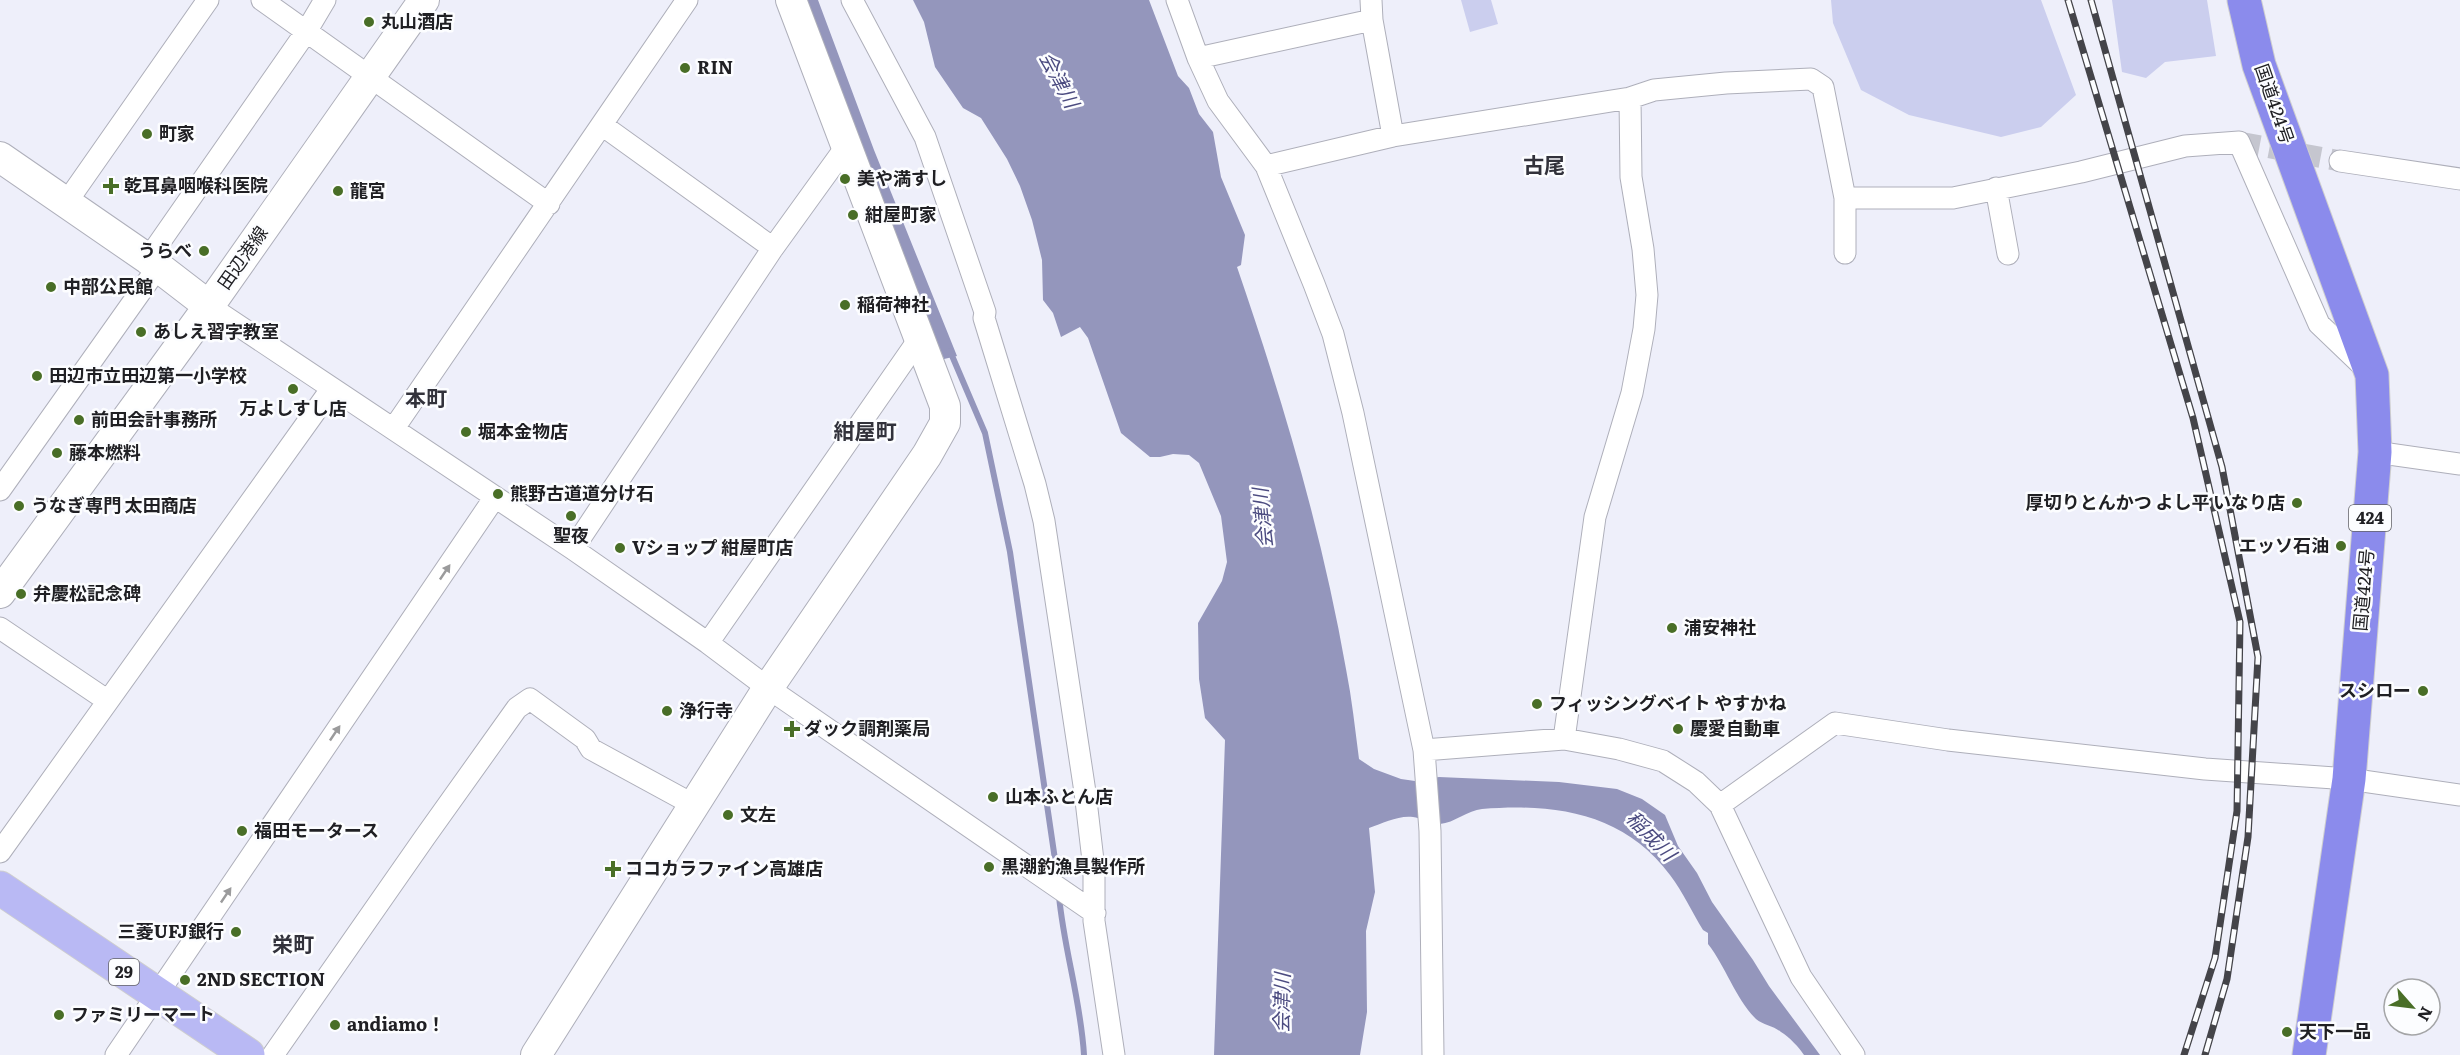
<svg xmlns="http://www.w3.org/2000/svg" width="2460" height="1055" font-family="Literata,'Noto Sans JP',serif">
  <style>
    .green { fill: #cbceee }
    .water { fill: #9496bc }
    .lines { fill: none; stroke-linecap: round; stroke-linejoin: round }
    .stream { stroke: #9496bc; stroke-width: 6 }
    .street-tunnel { stroke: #c5c6cf; stroke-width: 21; stroke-dasharray: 21 10; stroke-linecap: butt }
    .street-casing { stroke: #aeafba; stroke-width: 23 }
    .secondary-casing { stroke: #aeafba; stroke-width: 32 }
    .primary-casing { stroke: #cececf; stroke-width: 35 }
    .highway-casing { stroke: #cececf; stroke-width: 35 }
    .street { stroke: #fff; stroke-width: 21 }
    .secondary { stroke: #fff; stroke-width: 30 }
    .primary { stroke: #b9b9f4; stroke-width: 33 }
    .highway { stroke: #8b8bec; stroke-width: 33 }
    .rail-casing { stroke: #444449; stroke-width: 7 }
    .rail { stroke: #fcfdff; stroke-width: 4.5; stroke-dasharray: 14; stroke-linecap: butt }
    .oneway { fill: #9b9b9c }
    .poi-dot { fill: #496e27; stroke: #fcfdff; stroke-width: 2 }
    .labels { text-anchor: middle; stroke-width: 5; stroke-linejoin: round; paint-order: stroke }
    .shield { fill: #fcfdff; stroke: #626266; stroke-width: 1.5 }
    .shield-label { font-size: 16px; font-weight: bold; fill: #202024 }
    .poi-label { font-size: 18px; font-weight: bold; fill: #202024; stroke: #fcfdff; text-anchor: start }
    .street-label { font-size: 18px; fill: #202024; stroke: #fcfdff }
    .water-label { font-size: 20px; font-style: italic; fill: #4b4b80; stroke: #fcfdff }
    .quarter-label { font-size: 21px; font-weight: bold; fill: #32323b; stroke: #fcfdff }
  </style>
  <rect width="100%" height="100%" fill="#eeeffa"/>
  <!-- green -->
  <path class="green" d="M1461,0H1491L1498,24L1470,32Z
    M1831,0H2041L2076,95L2041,127L2001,137L1909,115L1861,90L1833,23Z
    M2112,0H2207L2216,56L2165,62L2146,78L2122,72Z"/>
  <!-- water -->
  <path class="water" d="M806,0H818L874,150L957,356L944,359L928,323Z
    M913,0H1149L1178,76L1189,88L1199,114L1213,132L1221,177L1245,235L1241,265L1237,267C1282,398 1322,532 1346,669C1352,699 1355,729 1359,759L1374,769L1401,779L1415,781L1439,777L1559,782L1617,789L1642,799L1665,815L1678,846L1697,873L1712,902L1753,960L1769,986L1820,1055H1804C1799,1047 1789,1037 1781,1032C1774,1026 1763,1025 1756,1019C1735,998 1726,967 1708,944V933L1703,930C1692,912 1683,892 1670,875C1624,813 1555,803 1482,809C1468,810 1454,823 1440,824C1431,825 1421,818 1413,817C1399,815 1383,823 1369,828L1375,892L1366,931L1367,1012L1360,1055H1214L1225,740L1205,718L1199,679L1198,623L1222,581L1227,562L1221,516L1199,463L1189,455L1173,454L1160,457H1150L1121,433L1088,338L1080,327L1061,337L1053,313L1043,300L1042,260L1032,220L1020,186L1007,159L981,118L963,108L935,67L924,22Z"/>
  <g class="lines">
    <!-- stream -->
    <path class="stream" d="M950,351L985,433L1010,552L1058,880
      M1059,896C1064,950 1081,1001 1084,1055"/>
    <!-- street-tunnel -->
    <path class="street-tunnel" d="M2239,142L2340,161"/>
    <!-- street casing -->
    <g class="street-casing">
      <path id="street" d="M262,0L549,204
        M852,0L925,137L985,312L984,318L1035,484L1044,521L1085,792L1094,869V921L1114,1055
        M1177,0L1198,58L1218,101L1266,166L1314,284L1333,334L1353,413L1424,750L1430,831L1433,1055
        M1371,0L1372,20L1393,136
        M1198,58L1372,20
        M1630,98L1654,90L1726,83L1811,79L1823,87L1845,198V253
        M602,125L773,248
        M2340,161L2460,179
        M1266,166L1393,136L1630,98L1631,177L1643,249L1647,295L1644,329L1632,393L1595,517L1564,739
        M1996,188L2008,254
        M1845,198H1953L2081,172L2185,146L2239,142L2319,324L2366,369
        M66,203L208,0
        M148,259L306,32L325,0
        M209,306L573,549L708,643L768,688L1095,913
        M394,428L687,0
        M2375,452L2460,464
        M0,490L158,267
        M573,549L773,248L848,144
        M0,628L108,701
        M708,643L919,339
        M1424,750L1564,739L1619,749L1663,761L1696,782L1720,805L1801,977L1854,1055
        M1720,805L1835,723L1948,740L2205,769L2349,779L2460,795
        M0,852L332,388
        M116,1055L495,497
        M273,1055L425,837L517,708L530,699L585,739L591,749L692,804"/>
    </g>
    <!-- secondary casing -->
    <g class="secondary-casing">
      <path id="secondary" d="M0,157L148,259L209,306
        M0,593L209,306L424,0
        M536,1055L768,688L927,455L945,423V406L791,0"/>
    </g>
    <!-- primary casing -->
    <g class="primary-casing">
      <path id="primary" d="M0,888L248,1055"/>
    </g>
    <!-- highway casing -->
    <g class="highway-casing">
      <path id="highway" d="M2244,0L2259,65L2372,375L2375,452L2349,779L2309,1055"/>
    </g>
    <!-- street -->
    <use href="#street" class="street"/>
    <!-- secondary -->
    <use href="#secondary" class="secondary"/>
    <!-- primary -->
    <use href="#primary" class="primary"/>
    <!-- highway -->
    <use href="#highway" class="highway"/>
    <!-- rail casing -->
    <g class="rail-casing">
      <path id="rail" d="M2068,0L2193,418L2240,622L2237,811L2215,958L2184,1055
        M2091,0L2222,467L2258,657L2248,837L2227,979L2205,1055"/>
    </g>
    <!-- rail -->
    <use href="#rail" class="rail"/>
  </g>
  <!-- one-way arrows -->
  <defs><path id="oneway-solid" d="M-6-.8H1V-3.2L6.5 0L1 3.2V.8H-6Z" transform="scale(1.5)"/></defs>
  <g class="oneway">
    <use href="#oneway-solid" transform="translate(445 572) rotate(-56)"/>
    <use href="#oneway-solid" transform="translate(335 733) rotate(-56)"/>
    <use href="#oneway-solid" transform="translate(226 895) rotate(-56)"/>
  </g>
  <!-- markers -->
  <g class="poi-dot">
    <circle cx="369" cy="22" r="6"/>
    <circle cx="685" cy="68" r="6"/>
    <circle cx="147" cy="134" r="6"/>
    <circle cx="845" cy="179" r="6"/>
    <path d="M108 177h6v6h6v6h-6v6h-6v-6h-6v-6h6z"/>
    <circle cx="338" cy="191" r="6"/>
    <circle cx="853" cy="215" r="6"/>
    <circle cx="204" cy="251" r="6"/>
    <circle cx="51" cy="287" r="6"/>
    <circle cx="845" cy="305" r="6"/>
    <circle cx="141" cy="332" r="6"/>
    <circle cx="37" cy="376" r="6"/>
    <circle cx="293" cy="389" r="6"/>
    <circle cx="79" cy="420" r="6"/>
    <circle cx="466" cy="432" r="6"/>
    <circle cx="57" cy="453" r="6"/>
    <circle cx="498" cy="494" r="6"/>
    <circle cx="2297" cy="503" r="6"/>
    <circle cx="19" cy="506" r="6"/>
    <circle cx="571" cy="516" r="6"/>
    <circle cx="2341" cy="546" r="6"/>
    <circle cx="620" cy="548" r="6"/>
    <circle cx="21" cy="594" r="6"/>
    <circle cx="1672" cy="628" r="6"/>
    <circle cx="2423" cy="691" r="6"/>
    <circle cx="1537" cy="704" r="6"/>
    <circle cx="667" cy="711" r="6"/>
    <path d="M789 720h6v6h6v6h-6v6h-6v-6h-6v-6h6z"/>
    <circle cx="1678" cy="729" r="6"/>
    <circle cx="993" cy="797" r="6"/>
    <circle cx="728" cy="815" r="6"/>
    <circle cx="242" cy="831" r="6"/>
    <circle cx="989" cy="867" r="6"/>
    <path d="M610 860h6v6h6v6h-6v6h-6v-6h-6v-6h6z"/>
    <circle cx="236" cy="932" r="6"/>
    <circle cx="185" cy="980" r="6"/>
    <circle cx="59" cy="1015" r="6"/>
    <circle cx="335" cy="1025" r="6"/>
    <circle cx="2287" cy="1032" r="6"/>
  </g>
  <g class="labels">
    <!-- shield labels -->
    <g class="shield">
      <rect x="2349" y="505" width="42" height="26" rx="4.5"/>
      <rect x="109" y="959" width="30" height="26" rx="4.5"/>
    </g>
    <g class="shield-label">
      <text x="2370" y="524">424</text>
      <text x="124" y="978">29</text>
    </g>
    <!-- poi labels -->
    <g class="poi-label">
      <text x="381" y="28">丸山酒店</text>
      <text x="697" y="74">RIN</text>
      <text x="159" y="140">町家</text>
      <text x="857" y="185">美や満すし</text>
      <text x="124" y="192">乾耳鼻咽喉科医院</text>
      <text x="350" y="197">龍宮</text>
      <text x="865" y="221">紺屋町家</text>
      <text x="192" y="257" text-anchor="end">うらべ</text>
      <text x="63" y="293">中部公民館</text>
      <text x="857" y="311">稲荷神社</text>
      <text x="153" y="338">あしえ習字教室</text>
      <text x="49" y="382">田辺市立田辺第一小学校</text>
      <text x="293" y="415" text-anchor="middle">万よしすし店</text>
      <text x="91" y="426">前田会計事務所</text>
      <text x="478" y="438">堀本金物店</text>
      <text x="69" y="459">藤本燃料</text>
      <text x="510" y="500">熊野古道道分け石</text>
      <text x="2285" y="509" text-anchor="end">厚切りとんかつ よし平 いなり店</text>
      <text x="31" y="512">うなぎ専門 太田商店</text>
      <text x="571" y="542" text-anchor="middle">聖夜</text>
      <text x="2329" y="552" text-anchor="end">エッソ石油</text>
      <text x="632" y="554">Vショップ 紺屋町店</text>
      <text x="33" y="600">弁慶松記念碑</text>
      <text x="1684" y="634">浦安神社</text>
      <text x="2411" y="697" text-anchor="end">スシロー</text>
      <text x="1549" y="710">フィッシングベイト やすかね</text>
      <text x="679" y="717">浄行寺</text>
      <text x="804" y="735">ダック調剤薬局</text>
      <text x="1690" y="735">慶愛自動車</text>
      <text x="1005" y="803">山本ふとん店</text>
      <text x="740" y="821">文左</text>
      <text x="254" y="837">福田モータース</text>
      <text x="1001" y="873">黒潮釣漁具製作所</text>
      <text x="625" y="875">ココカラファイン高雄店</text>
      <text x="224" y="938" text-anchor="end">三菱UFJ銀行</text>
      <text x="197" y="986">2ND SECTION</text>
      <text x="71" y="1021">ファミリーマート</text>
      <text x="347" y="1031">andiamo！</text>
      <text x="2299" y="1038">天下一品</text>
    </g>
    <!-- street labels -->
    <g class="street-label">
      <text transform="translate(2274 104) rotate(71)" y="6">国道424号</text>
      <text transform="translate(243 258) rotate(-55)" y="6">田辺港線</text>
      <text transform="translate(2364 590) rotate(-85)" y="6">国道424号</text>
    </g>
    <!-- water labels -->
    <g class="water-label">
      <text transform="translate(1059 80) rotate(62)" y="7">会津川</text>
      <text transform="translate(1263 518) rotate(-95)" y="7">会津川</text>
      <text transform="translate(1651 836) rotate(46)" y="7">稲成川</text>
      <text transform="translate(1282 1003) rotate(-89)" y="7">会津川</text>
    </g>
    <!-- quarter labels -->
    <g class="quarter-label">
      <text x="1544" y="173">古尾</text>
      <text x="426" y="406">本町</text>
      <text x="865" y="439">紺屋町</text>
      <text x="293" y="952">栄町</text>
    </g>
  </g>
  <!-- north arrow -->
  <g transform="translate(2412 1007) rotate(118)"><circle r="28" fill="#fcfdff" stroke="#a4a5a7" stroke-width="1.5"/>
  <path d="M0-4.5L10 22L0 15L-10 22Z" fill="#496e27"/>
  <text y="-9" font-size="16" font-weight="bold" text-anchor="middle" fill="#202024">N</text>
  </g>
</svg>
